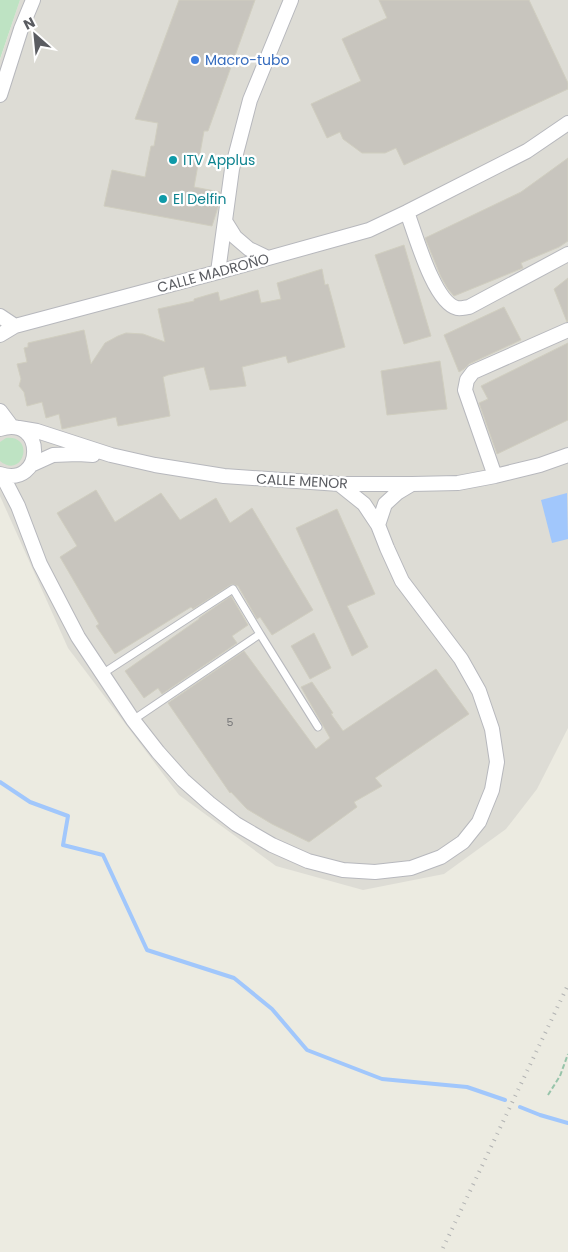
<svg xmlns="http://www.w3.org/2000/svg" width="568" height="1252" font-family="Poppins,sans-serif">
  <style>
    .industrial { fill: #dddcd5 }
    .green { fill: #bee3c3 }
    .water { fill: #a1c7fc }
    .lines { fill: none; stroke-linecap: round; stroke-linejoin: round }
    .stream { stroke: #a1c7fc; stroke-width: 4 }
    .building { fill: #c8c5be; stroke: #d0cec0 }
    .lane-casing { stroke: #b7b8bd; stroke-width: 9 }
    .street-casing { stroke: #b7b8bd; stroke-width: 16 }
    .path { stroke: #97c4aa; stroke-width: 2; stroke-dasharray: 5 2.5; stroke-linecap: butt }
    .lane { stroke: #fff; stroke-width: 7 }
    .street { stroke: #fff; stroke-width: 14 }
    .rail { stroke: #b2b3b3; stroke-width: 4; stroke-dasharray: 1 6; stroke-linecap: butt }
    .shop-dot { fill: #3f7fe0; stroke: #fff; stroke-width: 2 }
    .culture-dot { fill: #0f9aa8; stroke: #fff; stroke-width: 2 }
    .labels { text-anchor: middle; stroke-width: 4.5; stroke-linejoin: round; paint-order: stroke }
    .number-label { font-size: 11px; fill: #767678 }
    .shop-label { font-size: 14px; fill: #366cbe; stroke: #fff; text-anchor: start }
    .culture-label { font-size: 14px; fill: #0d838f; stroke: #fff; text-anchor: start }
    .street-label { font-size: 14px; fill: #5a5c61; stroke: #fff }
  </style>
  <rect width="100%" height="100%" fill="#ecebe1"/>
  <!-- industrial -->
  <path class="industrial" d="M20,0H568V728L537,789L506,829L444,874L363,890L276,866L179,795L68,648L0,496V60Z"/>
  <!-- green -->
  <path class="green" d="M0,0H20L0,59Z
    M6,438C36,435 23,480 0,461V442Z"/>
  <!-- water -->
  <path class="water" d="M567,493L568,539L552,543L541,500Z"/>
  <g class="lines">
    <!-- stream -->
    <path class="stream" d="M0,782L30,802L68,816L63,845L103,855L147,950L234,978L272,1009L307,1050L382,1079L467,1087L505,1100
      M520,1107L540,1115L568,1123"/>
  </g>
  <!-- building -->
  <path class="building" d="M179,0H255L208,131H204L194,187L220,192L218,207L212,226L104,206L112,170L145,177L151,146H154L158,123L135,119Z
    M379,0H529L568,83V89L404,165L396,148L385,153H362L343,139L340,132L327,138L311,104L361,81L342,39L387,18Z
    M568,158V241L559,247L521,263L523,268L454,296L448,289L441,277L425,238L521,192Z
    M404,245L431,336L404,344L375,255Z
    M322,269L325,285L328,284L345,347L288,363L286,356L242,367L246,386L210,390L204,367L168,375L163,377L170,416L118,426L116,417L62,429L59,414L46,418L42,402L27,406L24,392L19,386L21,379L17,364L27,362L24,348L28,347V343L84,330L91,364L105,343L118,336L126,333L143,334L165,342L158,309L194,301V299L218,292L220,301L258,290L261,303L281,299L277,283Z
    M568,278V321L567,322L554,289Z
    M504,307L521,340L469,364L464,369L459,372L444,335Z
    M568,343V420L497,454L479,403L488,399L481,386Z
    M440,361L447,409L387,415L381,371Z
    M96,490L115,522L161,493L180,520L216,498L230,523L252,508L313,610L272,635L260,617L257,619L238,586L232,584L193,609L191,607L115,654L96,626L99,624L60,557L77,546L57,513Z
    M337,509L375,594L347,606L368,647L352,656L296,528Z
    M231,596L248,625L232,636L237,643L162,694L158,688L144,698L125,671L199,619V618Z
    M314,633L331,668L310,679L291,646Z
    M244,651L316,749L330,738L301,687L312,682L333,713L331,714L343,731L436,669L469,714L375,778L382,786L354,802L357,807L309,842L272,824L247,809L231,792L230,793L168,703Z"/>
  <g class="lines">
    <!-- lane casing -->
    <g class="lane-casing">
      <path id="lane" d="M260,634L318,727
        M102,674L233,589L260,634L133,720"/>
    </g>
    <!-- street casing -->
    <g class="street-casing">
      <path id="street" d="M0,95L21,29L33,0
        M407,212C415,233 434,303 457,308C461,309 466,307 469,307L568,254
        M225,221L235,237L249,249L268,258
        M218,272L232,169L250,100L291,0
        M0,316L15,326
        M0,335L15,326L218,272L369,230L407,212L527,151L568,123
        M0,411L12,427
        M19,428L37,431L111,455L155,465L224,476L339,484H412L458,483L495,476L540,465L568,455
        M0,429C46,414 45,489 0,474
        M31,465L53,455L78,454L93,455
        M2,475L18,506L40,564L78,637L133,720L158,752L183,780L209,803L236,824L272,845L308,861L343,870L375,872L411,868L441,857L463,842L479,822L492,790L497,762L492,729L479,691L461,659L402,581L387,548L378,525L385,504L397,493L412,484
        M495,476L465,390L467,380L473,372L568,330
        M339,484L364,504L378,525"/>
    </g>
    <!-- path -->
    <path class="path" d="M548,1095L560,1076L568,1054"/>
    <!-- lane -->
    <use href="#lane" class="lane"/>
    <!-- street -->
    <use href="#street" class="street"/>
    <!-- rail -->
    <path class="rail" d="M443,1248L568,985"/>
  </g>
  <!-- markers -->
  <circle class="shop-dot" cx="195" cy="60" r="5"/>
  <g class="culture-dot">
    <circle cx="173" cy="160" r="5"/>
    <circle cx="163" cy="199" r="5"/>
  </g>
  <g class="labels">
    <!-- number labels -->
    <g class="number-label">
      <text x="230" y="726">5</text>
    </g>
    <!-- shop labels -->
    <g class="shop-label">
      <text x="205" y="65">Macro-tubo</text>
    </g>
    <!-- culture labels -->
    <g class="culture-label">
      <text x="183" y="165">ITV Applus</text>
      <text x="173" y="204">El Delfin</text>
    </g>
    <!-- street labels -->
    <g class="street-label">
      <text transform="translate(213 273) rotate(-15)" y="5">CALLE MADROÑO</text>
      <text transform="translate(302 481) rotate(3)" y="5">CALLE MENOR</text>
    </g>
  </g>
  <!-- north arrow -->
  <g transform="translate(35 35) rotate(333)" stroke="#ffffff" stroke-width="4" paint-order="stroke">
  <path d="M0-4L9 19L0 12L-9 19Z" fill="#5a5c61"/>
  <text y="-8" font-size="14" font-weight="bold" text-anchor="middle" fill="#5a5c61">N</text>
  </g>
</svg>
